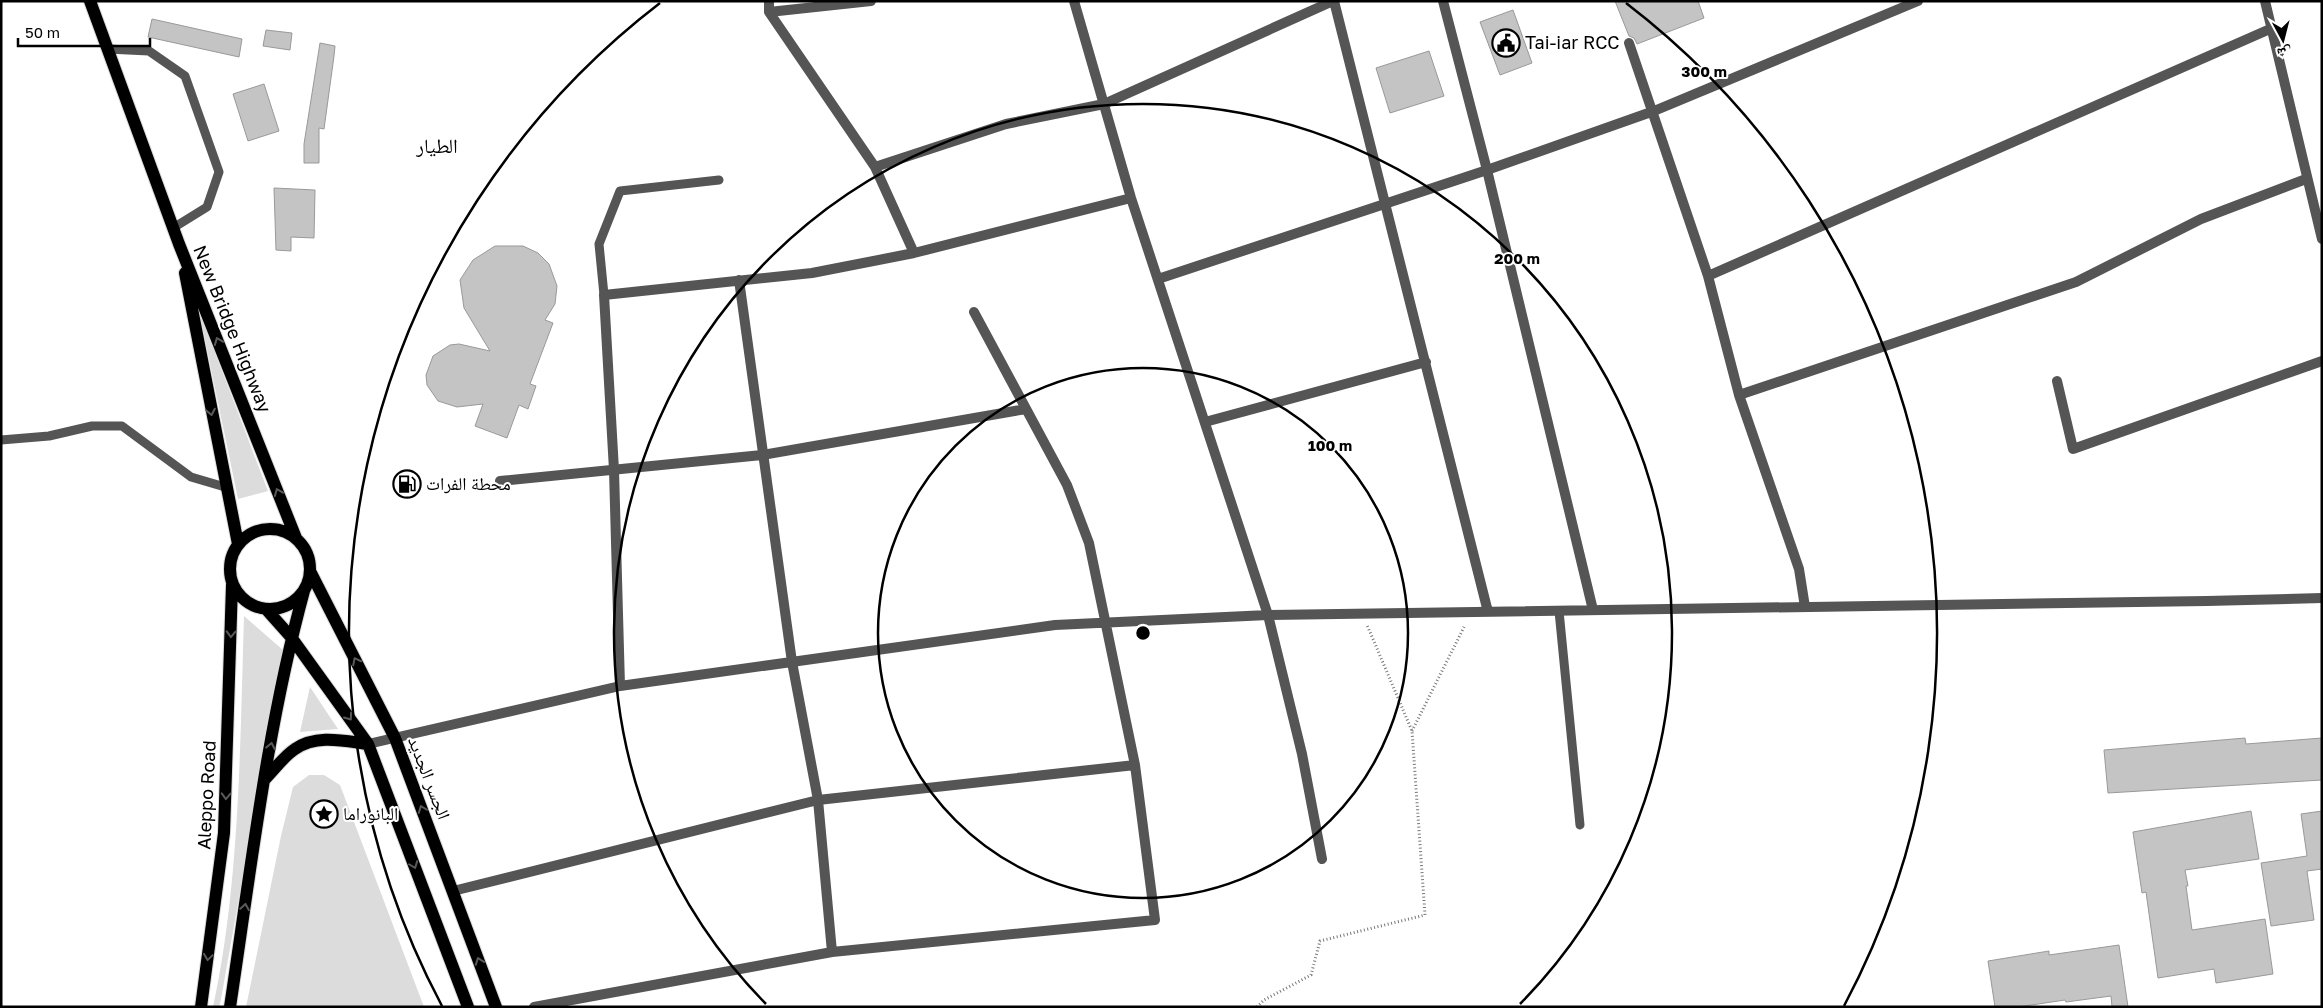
<svg xmlns="http://www.w3.org/2000/svg" width="2323" height="1008" font-family="'Golos Text','Noto Naskh Arabic',sans-serif">
  <style>
    .green { fill: #dcdcdc }
    .building { fill: #c4c4c4; stroke: #999 }
    .lines { fill: none; stroke-linecap: round; stroke-linejoin: round }
    .primary-casing { stroke: #dbdbdb; stroke-width: 14 }
    .path { stroke: #777; stroke-width: 3; stroke-dasharray: 1 2.5; stroke-linecap: butt }
    .service { stroke: #555; stroke-width: 9 }
    .minor { stroke: #555; stroke-width: 10 }
    .primary { stroke: #000; stroke-width: 12 }
    .oneway { stroke: #595959 }
    .ring { fill: none; stroke: #000; stroke-width: 2.5 }
    .labels { text-anchor: middle; stroke-width: 4; stroke-linejoin: round; paint-order: stroke }
    .poi-label { font-size: 18px; fill: #000; stroke: #fff; text-anchor: start }
    .street-label { font-size: 18px; fill: #000; stroke: #fff }
    .quarter-label { font-size: 20px; fill: #000; stroke: #fff }
    .centre { fill: #000; stroke: #fff; stroke-width: 2.5 }
    .ring-label { font-size: 15px; text-anchor: middle; font-weight: bold; fill: #000; stroke: #fff; stroke-width: 4; stroke-linejoin: round; paint-order: stroke }
  </style>
  <rect width="100%" height="100%" fill="#fff"/>
  <!-- green -->
  <path class="green" d="M199,311L268,491L238,499Z
    M244,616L283,650L221,999L219,1007H213C240,883 240,743 244,616Z
    M310,687L338,729L300,732Z
    M309,775H324L340,785L424,1007H246L281,836L293,787Z"/>
  <!-- building -->
  <path class="building" d="M1615,1H1698L1704,18L1637,44L1634,38L1629,36Z
    M1513,10L1532,63L1500,75L1480,22Z
    M152,19L242,39L239,57L148,37Z
    M266,30L292,33L290,50L263,46Z
    M320,43L335,46L334,56L324,129L319,128V163H304V144Z
    M1429,51L1444,96L1390,113L1376,68Z
    M264,84L279,131L248,141L233,94Z
    M274,188L315,190L314,238L291,237V251L276,250Z
    M495,246H523L538,253L549,264L557,286L555,304L545,320L553,323L530,384L536,386L528,409L519,405L507,438L475,426L483,404L457,407L438,401L427,385L426,375L433,356L450,345L459,344L490,351L464,308L460,280L473,260Z
    M2245,738L2246,744L2322,738V780L2108,793L2104,750Z
    M2251,811L2259,859L2185,870L2188,886H2186L2192,930L2265,919L2273,974L2216,983L2214,969L2158,978L2146,892L2142,893L2133,832Z
    M2322,811V869L2307,871L2314,920L2271,926L2261,863L2307,856L2301,814Z
    M2119,945L2128,1007H2112L2111,996L2066,1002L2065,1000L2018,1007H1995L1988,961L2049,951V955Z"/>
  <g class="lines">
    <!-- primary casing -->
    <g class="primary-casing">
      <path id="primary" d="M90,1L179,244L296,538
        M185,273L238,544
        M230 569a40 40 0 1 1 80 0a40 40 0 1 1-80 0Z
        M310,571L395,738L496,1007
        M266,609L291,637L368,744L468,1007
        M264,780C274,770 284,756 295,749C317,734 344,741 368,744
        M201,1007L224,833L232,585
        M230,1007C251,868 267,727 304,591"/>
    </g>
    <!-- path -->
    <path class="path" d="M1412,731L1465,625
      M1257,1007L1264,1000L1311,975L1320,941L1425,915L1412,731L1367,625"/>
    <!-- service -->
    <path class="service" d="M107,49L149,51L185,76L219,172L207,207L173,228
      M604,295L599,244L620,191L719,180
      M1,440L49,436L92,426H122L191,477L225,487
      M1559,611L1580,825"/>
    <!-- minor -->
    <path class="minor" d="M769,1V12L875,167L914,253
      M1074,1L1131,198L1268,615L1302,754L1322,859
      M1334,1L1488,612
      M1443,1L1487,170L1593,610
      M2265,1L2322,239
      M769,12L871,1
      M1629,43L1708,276L1739,395L1799,569L1805,607
      M875,167L1006,124L1104,104L1333,1
      M1708,276L2270,29
      M1158,279L1487,170L1654,111L1918,1
      M739,280L792,662L818,800L832,952
      M2057,381L2073,449L2322,361
      M1739,395L2076,282L2201,219L2306,179
      M1205,422L1426,362
      M500,481L762,455L1026,409
      M620,686L614,470L604,295L812,273L914,253L1131,198
      M368,744L620,686L1055,625L1268,615L2207,601L2322,598
      M453,891L818,800L1135,765
      M534,1007L832,952L1155,920L1135,765L1089,543L1067,485L974,312"/>
    <!-- primary -->
    <use href="#primary" class="primary"/>
  </g>
  <!-- one-way arrows -->
  <defs><path id="oneway-chevron" d="M-2-3.5L2.5 0L-2 3.5" fill="none" stroke-width="1.6" stroke-linecap="round" stroke-linejoin="round" transform="scale(1.25)"/></defs>
  <g class="oneway">
    <use href="#oneway-chevron" transform="translate(218 341) rotate(-112)"/>
    <use href="#oneway-chevron" transform="translate(211 412) rotate(79)"/>
    <use href="#oneway-chevron" transform="translate(278 492) rotate(-112)"/>
    <use href="#oneway-chevron" transform="translate(231 634) rotate(92)"/>
    <use href="#oneway-chevron" transform="translate(356 661) rotate(-117)"/>
    <use href="#oneway-chevron" transform="translate(349 717) rotate(54)"/>
    <use href="#oneway-chevron" transform="translate(271 746) rotate(-79)"/>
    <use href="#oneway-chevron" transform="translate(226 796) rotate(92)"/>
    <use href="#oneway-chevron" transform="translate(422 809) rotate(-111)"/>
    <use href="#oneway-chevron" transform="translate(414 865) rotate(69)"/>
    <use href="#oneway-chevron" transform="translate(245 907) rotate(-81)"/>
    <use href="#oneway-chevron" transform="translate(208 957) rotate(98)"/>
    <use href="#oneway-chevron" transform="translate(479 961) rotate(-110)"/>
  </g>
  <!-- distance rings -->
  <g class="ring">
    <circle cx="1143" cy="633" r="265"/>
    <path d="M766 1004A529 529 0 1 1 1520 1004"/>
    <path d="M442 1006A794 794 0 0 1 660 3M1626 3A794 794 0 0 1 1844 1006"/>
  </g>
  <!-- icons -->
  <defs>
    <g id="civic-ring" transform="scale(1.4375)"><circle r="9.5" fill="#fff" stroke="#000" stroke-width="1.5"/><path d="M-.6-6.5H3V-4.5H.6V-3L4-1V1h2V6H-6V1h2V-1L-.6-3ZM-1.2 2.5V6h2.4V2.5Z" fill="#000"/></g>
    <g id="fuel-ring" transform="scale(1.4375)"><circle r="9.5" fill="#fff" stroke="#000" stroke-width="1.5"/><path d="M-5.5-6h7V0h2V4h1.3V-2.5L3-4.5l.8-.8L6-3V5H2.5V1h-1V6h-7ZM-4.2-4.7v3.2H.2V-4.7Z" fill="#000"/></g>
    <g id="sight-ring" transform="scale(1.4375)"><circle r="9.5" fill="#fff" stroke="#000" stroke-width="1.5"/><path d="M0-6L1.8-2.2L6-1.7L2.9 1.2L3.7 5.4L0 3.3L-3.7 5.4L-2.9 1.2L-6-1.7L-1.8-2.2Z" fill="#000"/></g>
  </defs>
  <g fill-rule="evenodd">
    <use href="#civic-ring" x="1506" y="43"/>
    <use href="#fuel-ring" x="407" y="484"/>
    <use href="#sight-ring" x="324" y="814"/>
  </g>
  <g class="labels">
    <!-- poi labels -->
    <g class="poi-label">
      <text x="1525" y="49">Tai-iar RCC</text>
      <text x="426" y="490">محطة الفرات</text>
      <text x="343" y="820">البانوراما</text>
    </g>
    <!-- street labels -->
    <g class="street-label">
      <text transform="translate(232 329) rotate(68)" y="6">New Bridge Highway</text>
      <text transform="translate(429 778) rotate(69)" y="6">الجسر الجديد</text>
      <text transform="translate(207 795) rotate(-87)" y="6">Aleppo Road</text>
    </g>
    <!-- quarter labels -->
    <g class="quarter-label">
      <text x="437" y="153">الطيار</text>
    </g>
  </g>
  <circle cx="1143" cy="633" r="8" class="centre"/>
  <g class="ring-label">
    <text x="1704" y="77">300 m</text>
    <text x="1517" y="264">200 m</text>
    <text x="1330" y="451">100 m</text>
  </g>
  <!-- border -->
  <rect width="2323" height="1008" fill="none" stroke="#000000" stroke-width="5"/>
  <!-- north arrow -->
  <g transform="translate(2283 40) rotate(173)" stroke="#ffffff" stroke-width="4" paint-order="stroke">
  <path d="M0-4L9 19L0 12L-9 19Z" fill="#000000"/>
  <text y="-8" font-size="14" font-weight="bold" text-anchor="middle" fill="#000000">ش</text>
  </g>
  <!-- scale -->
  <path d="M18 38v8h132v-8" fill="none" stroke="#000000" stroke-width="2.5"/>
  <text x="25" y="38" font-size="15" fill="#000000" stroke="#ffffff" stroke-width="4" paint-order="stroke">50 m</text>
</svg>
